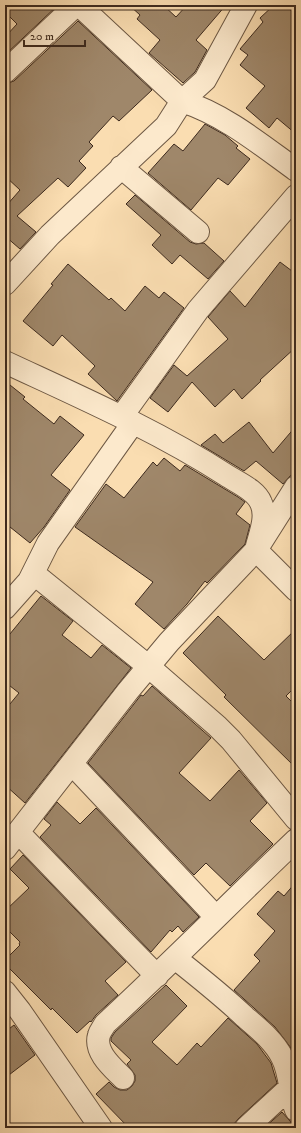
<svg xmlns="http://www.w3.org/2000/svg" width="301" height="1133" font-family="'IM FELL DW Pica',serif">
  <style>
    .building { fill: #9f876a; stroke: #3d2a1e }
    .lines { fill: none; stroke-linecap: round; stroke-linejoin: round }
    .minor-casing { stroke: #6c5743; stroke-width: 24 }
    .minor { stroke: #fce9cc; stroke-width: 22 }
  </style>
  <rect width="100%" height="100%" fill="#faddb1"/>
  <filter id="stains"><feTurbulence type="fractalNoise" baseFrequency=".005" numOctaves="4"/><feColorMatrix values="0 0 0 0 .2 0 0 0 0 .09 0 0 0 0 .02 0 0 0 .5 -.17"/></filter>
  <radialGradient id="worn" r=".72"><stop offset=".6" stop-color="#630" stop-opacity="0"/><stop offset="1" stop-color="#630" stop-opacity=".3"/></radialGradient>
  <!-- building -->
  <path class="building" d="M5,5H58L5,55V37L17,24L5,12Z
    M129,5H163L176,17L187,5H226L196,40L207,50L195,72L183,83L149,53L160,40L137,19L140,15Z
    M274,5H286L296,16V134L277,118L269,128L246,108L265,86L240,65L248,55L240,49L263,22L260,18Z
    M78,21L152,90L119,121L113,116L89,142L93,146L79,161L86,168L68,187L58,178L17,216L36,232L20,249L5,236V206H6L20,190L5,176V84L14,81Z
    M205,124L225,135L238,146L236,148L250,159L228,185L218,178L191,210L148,173L174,144L183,151Z
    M135,195L190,242L196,244L204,243L224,261L208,279L180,255L172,264L152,245L161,235L126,204Z
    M280,262L296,274V347L260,380L261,381L242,399L234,389L215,407L192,382L168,412L150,398L174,365L187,376L228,339L208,317L230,291L245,307Z
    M68,264L109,300L111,298L125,311L145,286L159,298L164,292L184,308L117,401L88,374L95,366L62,335L53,346L23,321L53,285L51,284Z
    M5,381L25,397L23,399L54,424L60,416L84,435L51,475L70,490L44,527L30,543L5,523Z
    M249,422L273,453L296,426V473L290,476L283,484L256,461L244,471L201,445L215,434L223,443Z
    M164,458L180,471L185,465L238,497L245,502L236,514L250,525L245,544L207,583L205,581L187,604L164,629L135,604L153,582L75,527L106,484L124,498L153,462L157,466Z
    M41,596L73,621L62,635L91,658L102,645L131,668L25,803L5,785V710L19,693L5,682V640Z
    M218,616L264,660L296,629V686L286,696L296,706V768L224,697L226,695L183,653Z
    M152,686L211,738L179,773L210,801L239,770L267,803L250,821L273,844L230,886L206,863L194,875L88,763L141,695L143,696Z
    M57,802L80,824L96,808L199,917L183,932L178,926L172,932L170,930L151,952L40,837L51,825L44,819Z
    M23,855L126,962L105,981L118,995L96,1015L91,1022L90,1021L77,1033L52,1008L51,1010L5,964V960L20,945L19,944L20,942L5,927V911L29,888L10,869Z
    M296,882V1043L291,1048L275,1027L234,990L260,961L254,955L275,931L257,914L278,891L284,896Z
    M166,985L187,1006L152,1042L177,1065L197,1043L201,1047L228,1018L257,1044L271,1063L277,1083L238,1119L234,1124V1128H129L96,1094L109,1082L114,1087L120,1090H127L132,1086L135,1081V1075L127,1064L131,1060L111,1041V1038L115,1032Z
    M14,1025L35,1055L5,1078V1032Z
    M282,1112L296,1128H264Z"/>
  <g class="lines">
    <!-- minor casing -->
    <g class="minor-casing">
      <path id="minor" d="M79,5L182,101C225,115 260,144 296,170
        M5,72L76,5
        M121,167L198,232
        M5,284L50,235L166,126L182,101L205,80L246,5
        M5,362C80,397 156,430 226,475C238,483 256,490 261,503C268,517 259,536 256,550L296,590
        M122,416L198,310L296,196
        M33,573L148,666L217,726L231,740L296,819
        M5,608L29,581L48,543L133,423
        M72,764L216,917
        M18,832L117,935L157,976
        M5,849L128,691L169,642L256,550L296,487
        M175,958C199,977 223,996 245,1017C259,1029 274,1041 282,1057C291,1074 289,1093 296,1110
        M5,992L20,1011L101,1128
        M123,1078C112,1067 94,1052 99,1035C100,1031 103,1028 105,1024C170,964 232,901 296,840
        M246,1128L296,1082"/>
    </g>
    <!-- minor -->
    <use href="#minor" class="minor"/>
  </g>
  <!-- margin -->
  <rect width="301" height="1133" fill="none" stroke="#faddb1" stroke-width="20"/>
  <rect x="6" y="6" width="289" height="1121" fill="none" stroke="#3d2a1e" stroke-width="2"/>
  <rect x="10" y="10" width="281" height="1113" fill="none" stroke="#3d2a1e"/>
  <!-- scale -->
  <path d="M24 40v6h61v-6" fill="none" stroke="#3d2a1e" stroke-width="2"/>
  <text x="30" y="40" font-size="12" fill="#3d2a1e" stroke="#fce9cc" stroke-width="3" paint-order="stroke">20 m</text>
  <rect width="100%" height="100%" filter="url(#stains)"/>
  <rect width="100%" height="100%" fill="url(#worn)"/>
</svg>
